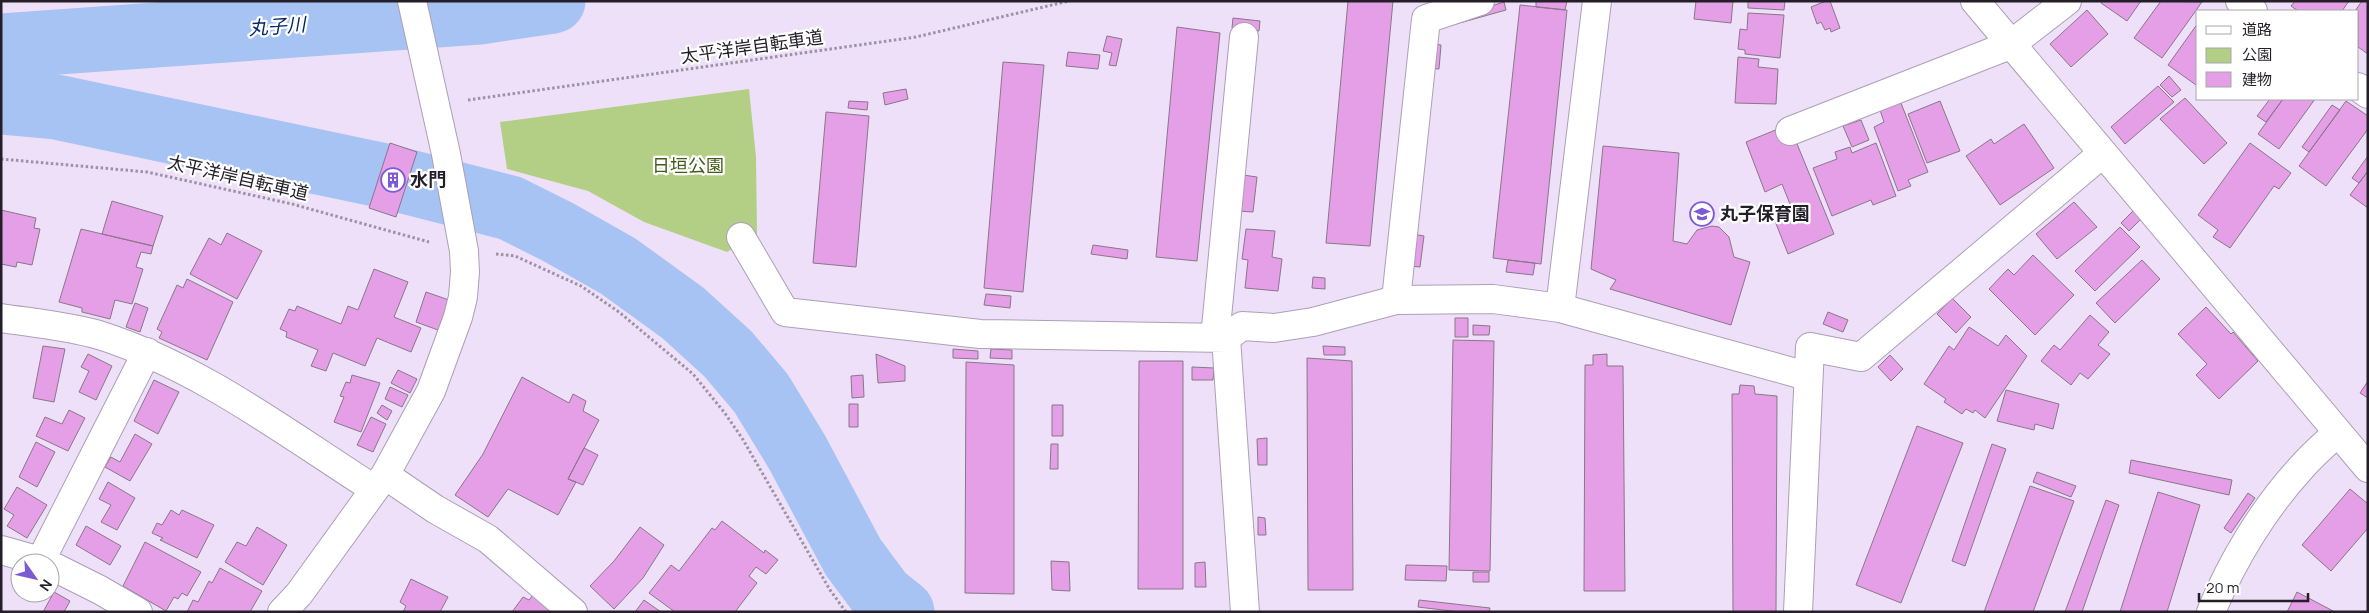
<svg xmlns="http://www.w3.org/2000/svg" width="2369" height="613" font-family="Manrope,'Noto Sans JP',sans-serif">
  <style>
    .green { fill: #b3cf86 }
    .lines { fill: none; stroke-linecap: round; stroke-linejoin: round }
    .river { stroke: #a6c3f3; stroke-width: 65 }
    .building { fill: #e59fe6; stroke: #897789 }
    .minor-casing { stroke: #ac9fb6; stroke-width: 30 }
    .path { stroke: #9d92a4; stroke-width: 3; stroke-dasharray: 2.5 2.5; stroke-linecap: butt }
    .minor { stroke: #fff; stroke-width: 28 }
    .labels { text-anchor: middle; stroke-width: 4.5; stroke-linejoin: round; paint-order: stroke }
    .street-label { font-size: 18px; fill: #231e27; stroke: #fff }
    .park-label { font-size: 18px; fill: #455a1a; stroke: #fff }
    .poi-label { font-size: 18px; font-weight: bold; fill: #231e27; stroke: #fff; text-anchor: start }
    .water-label { font-size: 19px; font-style: italic; fill: #022669; stroke: #fff }
  </style>
  <rect width="100%" height="100%" fill="#eee0f8"/>
  <!-- green -->
  <path class="green" d="M749,89L756,157L757,234L727,252L644,222L588,191L507,169L500,122Z"/>
  <g class="lines">
    <!-- river -->
    <path class="river" d="M1,46L479,12L553,1
      M1,102L56,107L385,176L510,208L558,232L618,266L683,313L728,354L761,393L797,452L853,557L882,596L902,612"/>
  </g>
  <!-- building -->
  <path class="building" d="M1348,1H1393L1370,246L1326,243Z
    M1536,1H1567L1565,10L1536,7Z
    M1696,1H1733L1731,23L1694,19Z
    M1748,1H1785L1784,10L1748,8Z
    M1826,1H1830L1840,28L1831,32L1830,28L1825,30L1821,22L1817,24L1811,7Z
    M2102,1H2141L2127,21L2101,3Z
    M2161,1L2202,2L2162,58L2134,38Z
    M2295,1H2349L2342,11H2298L2291,6Z
    M2362,1H2368V54L2358,47V11H2355Z
    M1504,2L1506,10L1456,24L1454,18Z
    M1520,5L1567,10L1541,264L1493,258Z
    M2087,10L2108,34L2071,67L2050,44Z
    M1748,13L1784,15L1780,58L1745,54V50L1738,49L1740,29L1747,30Z
    M1233,18L1260,21L1259,31L1232,28Z
    M2198,23V82L2196,85L2168,65Z
    M1177,27L1220,33L1197,261L1156,257Z
    M1107,36L1122,39L1116,66L1109,65L1112,53L1103,51Z
    M1425,43L1441,45L1439,69L1423,68Z
    M1068,52L1100,55L1098,69L1066,66Z
    M1738,57L1759,59L1758,67L1778,69L1776,104L1735,103Z
    M1003,62L1044,65L1023,292L984,288Z
    M2169,76L2181,90L2172,97L2160,85Z
    M2158,86L2174,102L2125,144L2111,127Z
    M906,89L908,99L885,105L883,93Z
    M1899,98L1928,172L1908,180L1911,186L1898,191L1874,127L1884,122L1879,107Z
    M2185,98L2227,143L2204,164L2160,119Z
    M2270,99H2283L2266,122L2257,116Z
    M2283,99H2315L2279,149L2258,134Z
    M849,101L868,102L867,110L848,108Z
    M1940,101L1960,151L1927,163L1908,114Z
    M2346,101L2368,116V129L2326,186L2299,166Z
    M2332,105L2340,110L2309,152L2302,147Z
    M826,112L869,116L856,267L813,263Z
    M1861,120L1869,140L1852,147L1843,126Z
    M2024,124L2054,168L2000,205L1966,156L1991,139L1994,144Z
    M1778,129L1783,143L1795,139L1834,234L1788,254L1771,211L1790,204L1782,184L1765,192L1746,142Z
    M390,143L417,152L396,217L369,208Z
    M1876,143L1896,196L1873,205L1871,200L1832,216L1813,168L1837,159L1835,152L1850,147L1852,153Z
    M2250,143L2291,173L2279,189L2274,186L2230,248L2213,237L2218,230L2198,215Z
    M1603,146L1679,153L1673,241L1687,244L1697,230L1712,226L1719,227L1729,237L1734,257L1750,262L1731,325L1610,289L1616,280L1591,269Z
    M2368,156V171L2359,183L2352,178Z
    M2368,171V208L2350,195Z
    M1243,175L1257,177L1253,212L1238,211Z
    M112,201L163,216L153,246L102,234Z
    M2074,202L2097,227L2057,259L2036,234Z
    M1,210L36,218L34,228L40,229L32,265L17,262L16,267L1,264Z
    M2133,211L2141,219L2129,231L2121,223Z
    M2120,227L2140,247L2095,291L2075,271Z
    M81,229L153,246L151,254L141,252L136,267L143,269L132,304L115,300L110,319L82,312V308L59,302Z
    M1246,229L1275,231L1272,257L1282,259L1278,291L1245,288L1248,260L1242,259Z
    M227,233L262,251L237,299L190,274L209,238L221,245Z
    M1413,234L1424,236L1420,267L1410,266Z
    M1093,245L1128,250L1127,259L1091,254Z
    M2033,255L2074,295L2035,335L1989,289L2008,269L2014,275Z
    M1508,260L1535,263L1533,275L1506,272Z
    M2142,260L2160,279L2115,323L2096,303Z
    M374,269L408,282L394,317L421,328L411,352L377,338L365,366L333,353L326,371L311,366L318,350L286,337L287,332L280,329L289,309L295,311L297,306L341,324L348,306L358,310Z
    M1313,277L1325,278V289L1312,288Z
    M187,279L233,302L207,360L159,338L162,332L157,329L177,285L183,288Z
    M426,292L449,300L438,330L416,322Z
    M986,294L1011,296L1010,308L984,305Z
    M1952,298L1971,317L1956,333L1937,314Z
    M135,303L148,308L140,332L126,327Z
    M2206,307L2231,334L2233,332L2258,361L2219,399L2196,375L2207,364L2178,334Z
    M1828,312L1848,320L1843,332L1823,324Z
    M2090,315L2109,332L2098,345L2110,354L2088,379L2080,373L2071,385L2041,361L2054,345L2060,350Z
    M1455,318H1468V337H1455Z
    M1473,325L1490,326L1489,335H1473Z
    M1969,327L1998,346L2006,335L2027,356L1985,418L1975,410L1973,413L1966,409L1962,414L1944,402L1946,399L1924,384L1949,346L1954,350Z
    M1453,340L1494,341L1490,571L1449,570Z
    M43,346L65,349L54,402L33,398Z
    M1323,346L1345,347V355H1324Z
    M953,349L978,351V359L953,358Z
    M991,349L1012,350V359L990,358Z
    M88,354L112,366L96,400L79,392L89,371L81,367Z
    M876,354L905,366V381L878,383Z
    M1607,354V366H1623L1625,591H1584L1585,365H1593V355Z
    M1890,355L1903,369L1891,381L1878,367Z
    M1307,358L1352,361L1353,590H1308Z
    M1139,361H1183V589H1138Z
    M966,362L1014,365V594L965,593Z
    M1192,367L1214,368L1213,380H1192Z
    M398,370L417,379L410,393L391,383Z
    M352,375L380,383L361,432L334,422L344,397L340,396L346,382L350,383Z
    M863,375L864,397L852,398L851,376Z
    M522,377L569,403L573,394L586,401L583,411L599,420L568,479L576,482L558,515L508,489L488,517L455,495L483,454Z
    M154,380L179,392L158,434L134,421Z
    M2368,381V398L2360,393Z
    M1740,385L1754,386L1755,394L1777,396L1776,612H1733L1732,394H1739Z
    M390,387L408,395L402,407L385,399Z
    M2006,390L2059,404L2053,429L2035,424L2034,430L1997,421Z
    M849,404H858V427H849Z
    M382,405L392,411L387,420L377,413Z
    M1052,405H1063V436H1052Z
    M69,410L85,418L68,451L36,436L45,417L62,424Z
    M371,417L386,424L373,452L357,445Z
    M1917,426L1963,443L1901,603L1856,585Z
    M135,434L152,444L130,481L105,467L111,457L120,462Z
    M1267,438V465H1258L1257,439Z
    M36,442L55,452L37,487L19,477Z
    M1051,444H1058V469H1050Z
    M1992,444L2006,449L1965,566L1952,561Z
    M584,448L598,455L583,485L568,479Z
    M2131,460L2232,480L2229,495L2129,473Z
    M2037,472L2076,486L2071,497L2033,482Z
    M108,482L135,498L117,530L101,522L111,505L99,499Z
    M2030,486L2074,501L2033,612H1984Z
    M17,487L47,505L27,538L7,526L14,515L4,509Z
    M2350,489L2368,504V528L2331,571L2302,545Z
    M2158,492L2200,505L2167,612H2120Z
    M2248,493L2255,498L2231,533L2224,528Z
    M2106,500L2119,505L2082,612H2065Z
    M171,510L179,515L182,510L214,525L197,558L160,540L163,538L152,533L157,523L162,525Z
    M1258,517L1265,518L1266,535H1258Z
    M722,521L764,553L765,550L778,560L766,574L756,567L749,576L757,583L735,612H675L649,593L671,565L679,571L712,528L715,530Z
    M86,526L121,546L110,565L76,545Z
    M257,527L287,545L263,585L225,562L237,542L246,546Z
    M640,527L664,545L643,578L614,609L590,586L614,561Z
    M145,542L201,572L187,596L182,593L178,599L174,597L166,611L123,586Z
    M1051,561L1069,562L1070,591L1052,590Z
    M1205,562L1206,587H1195V563Z
    M1406,565L1447,566L1446,581L1405,580Z
    M220,568L262,591L250,612H187L193,600L198,602L209,581L212,583Z
    M1473,572H1489V582H1473Z
    M411,579L448,597L440,612H403L406,606L400,602Z
    M537,590L564,612H512L523,597L529,600Z
    M54,592L70,601L64,612H43Z
    M2297,592L2335,612H2287Z
    M644,600L661,612H635Z
    M1419,600L1490,608L1489,612H1460L1418,607Z"/>
  <g class="lines">
    <!-- minor casing -->
    <g class="minor-casing">
      <path id="minor" d="M1975,1L2368,468
        M2240,1L2253,11
        M2358,87L2368,94
        M1790,131L2010,45L2067,1
        M741,237L785,312L980,334L1226,338L1242,326L1274,328L1313,322L1396,300L1493,299L1560,308L1807,376
        M1396,300L1426,19L1480,1
        M1560,308L1597,1
        M1,318C34,323 67,326 99,335C200,367 286,433 374,489
        M1215,338L1244,37
        M1226,338L1245,612
        M385,475L435,509L488,539L573,612
        M1,550L47,563
        M41,560L147,352
        M50,565L100,590L138,612
        M282,612L299,594L385,475L431,391L458,317L463,297L465,272L464,251L446,154L412,1
        M1798,612L1810,347L1861,357L2103,153
        M2211,612C2232,561 2264,508 2301,468C2312,455 2325,444 2337,433"/>
    </g>
    <!-- path -->
    <path class="path" d="M468,100L916,37L1069,1
      M1,159L147,172L292,204L429,242
      M496,254L515,256L581,286L619,312L693,374L724,412L742,438L830,590L846,612"/>
    <!-- minor -->
    <use href="#minor" class="minor"/>
  </g>
  <!-- icons -->
  <defs>
    <g id="building-ring" transform="scale(1.25)"><circle r="9.5" fill="#fff" stroke="#7c5ad4" stroke-width="1.5"/><path d="M-4-6H4V6H1V3H-1V6H-4ZM-2.5-4.3h1.7v1.8h-1.7ZM.8-4.3h1.7v1.8H.8ZM-2.5-1h1.7V.8h-1.7ZM.8-1h1.7V.8H.8Z" fill="#7c5ad4"/></g>
    <g id="school-ring" transform="scale(1.25)"><circle r="9.5" fill="#fff" stroke="#7c5ad4" stroke-width="1.5"/><path d="M0-5L7-2L0 1L-7-2ZM-4 1L0 2.5L4 1V4Q0 6-4 4Z" fill="#7c5ad4"/></g>
  </defs>
  <g fill-rule="evenodd">
    <use href="#building-ring" x="393" y="180"/>
    <use href="#school-ring" x="1702" y="214"/>
  </g>
  <g class="labels">
    <!-- street labels -->
    <g class="street-label">
      <text transform="translate(752 47) rotate(-8)" y="6">太平洋岸自転車道</text>
      <text transform="translate(238 178) rotate(13)" y="6">太平洋岸自転車道</text>
    </g>
    <!-- park labels -->
    <g class="park-label">
      <text x="688" y="172">日垣公園</text>
    </g>
    <!-- poi labels -->
    <g class="poi-label">
      <text x="410" y="186">水門</text>
      <text x="1720" y="220">丸子保育園</text>
    </g>
    <!-- water labels -->
    <g class="water-label">
      <text transform="translate(277 26) rotate(-4)" y="7">丸子川</text>
    </g>
  </g>
  <!-- border -->
  <rect width="2369" height="613" fill="none" stroke="#231e27" stroke-width="5"/>
  <!-- legend -->
  <rect x="2196" y="10" width="162" height="90" fill="#ffffff" stroke="#a7a5a9"/>
  <rect x="2206" y="26" width="25" height="8" fill="#ffffff" stroke="#a7a5a9"/>
  <text x="2242" y="35" font-size="15" fill="#231e27">道路</text>
  <rect x="2206" y="48" width="25" height="15" fill="#b3cf86" stroke="#a7a5a9"/>
  <text x="2242" y="60" font-size="15" fill="#231e27">公園</text>
  <rect x="2206" y="72" width="25" height="15" fill="#e59fe6" stroke="#a7a5a9"/>
  <text x="2242" y="85" font-size="15" fill="#231e27">建物</text>
  <!-- north arrow -->
  <g transform="translate(35 578) rotate(124)"><circle r="24" fill="#ffffff" stroke="#a7a5a9"/>
  <path d="M0-4L9 19L0 12L-9 19Z" fill="#7c5ad4"/>
  <text y="-8" font-size="14" font-weight="bold" text-anchor="middle" fill="#231e27">N</text>
  </g>
  <!-- scale -->
  <path d="M2199 593v8h109v-8" fill="none" stroke="#231e27" stroke-width="2.5"/>
  <text x="2206" y="593" font-size="15" fill="#231e27" stroke="#ffffff" stroke-width="4" paint-order="stroke">20 m</text>
</svg>
